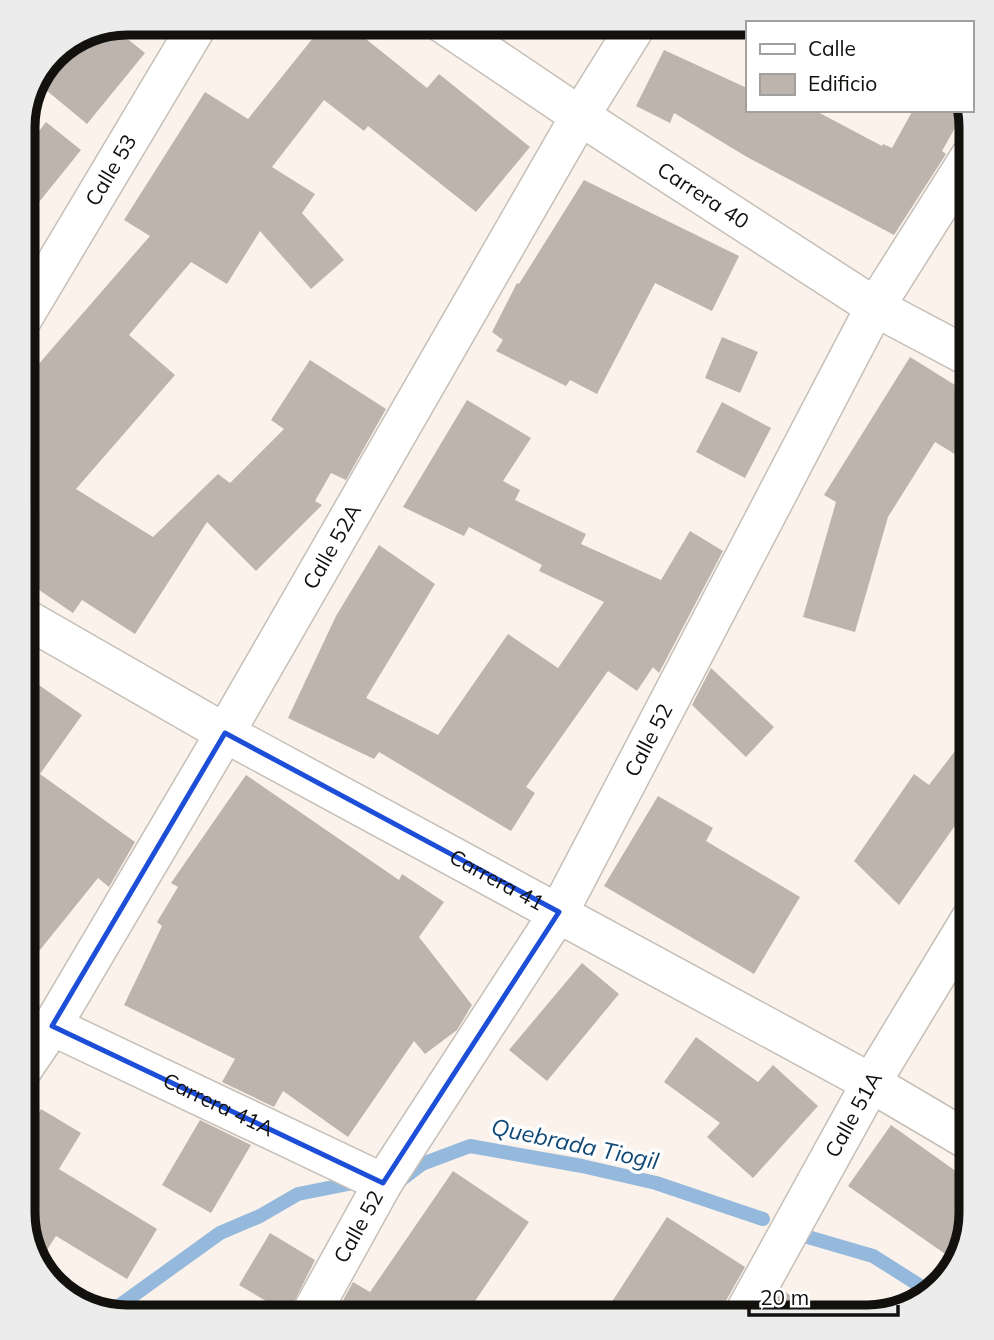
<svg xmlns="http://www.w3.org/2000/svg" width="994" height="1340" font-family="Mulish,sans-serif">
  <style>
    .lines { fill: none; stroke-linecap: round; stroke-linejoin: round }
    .stream { stroke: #95b9dc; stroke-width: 14 }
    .building { fill: #bcb4ad }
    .minor-casing { stroke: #c6bfb7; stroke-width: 41 }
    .minor { stroke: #fff; stroke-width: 38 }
    .marked { fill: none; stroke: #1d4ed8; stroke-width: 5; stroke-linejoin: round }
    .labels { text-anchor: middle; stroke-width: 7; stroke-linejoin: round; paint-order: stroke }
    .street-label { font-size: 21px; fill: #13110e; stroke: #fff }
    .water-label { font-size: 23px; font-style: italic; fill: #104875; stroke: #fff }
    .rim { fill: none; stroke: #13110e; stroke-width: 9 }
  </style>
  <rect width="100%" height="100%" fill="#fbf3eb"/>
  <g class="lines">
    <!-- stream -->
    <path class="stream" d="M401,1180L422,1164L470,1146L582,1166L656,1183L763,1219
      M801,1235L873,1256L930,1292
      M109,1313L220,1233L260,1216L298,1194L348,1184"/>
  </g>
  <!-- building -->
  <path class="building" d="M325,23H346L427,88L439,74L530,147L476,212L368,126L364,131L324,100L272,167L315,194L302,213L344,260L311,289L260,231L227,284L191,262L129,335L175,375L76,489L153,537L218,474L230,483L284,429L271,420L310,360L386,409L346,480L331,473L315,501L322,505L256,571L207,522L135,634L82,600L73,613L23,579V382L150,236L124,220L205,92L248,119Z
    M114,28L145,53L87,124L40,85L58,49Z
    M664,50L747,88V110H814L882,146L883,144L892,148L913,110H965L942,151L946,154L894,235L747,157L674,113L670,123L636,106Z
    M46,122L81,150L23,222V152Z
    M584,180L739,256L712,311L655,283L597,394L570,380L566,386L496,351L503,340L492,332L517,283L519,284Z
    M722,337L758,352L740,393L705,378Z
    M910,357L971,395V464L935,442L888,517L855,632L803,617L836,502L824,495Z
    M467,400L531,438L503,481L520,490L515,500L586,534L581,544L661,580L690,531L723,551L659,673L653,667L637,691L608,671L526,787L535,793L511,831L379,752L374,759L288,718L336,616L379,545L435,584L366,698L438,735L508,634L558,668L604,602L539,571L542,565L469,527L464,536L403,507Z
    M722,402L771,428L745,478L696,452Z
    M711,668L774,727L746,757L692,705Z
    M23,674L82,715L40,774L135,842L109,887L98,878L23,971Z
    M971,730V803L899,905L854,861L914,774L929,785Z
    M246,775L399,880L402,874L444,902L419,937L472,1005L457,1030L425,1054L414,1041L348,1137L283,1091L274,1107L222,1082L235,1059L124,1005L162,926L157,922L178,887L171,883Z
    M658,796L713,828L706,841L800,897L754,974L604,886Z
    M582,963L619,994L547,1081L509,1050Z
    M696,1037L758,1082L773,1065L818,1106L753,1178L707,1137L720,1123L664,1082Z
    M41,1109L81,1133L59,1169L157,1229L127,1279L56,1236L37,1265L23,1213V1139Z
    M200,1120L251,1145L211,1213L162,1185Z
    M891,1125L971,1182V1213L958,1263L848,1186Z
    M453,1171L529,1222L464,1317H334L353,1282L370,1292Z
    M667,1217L745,1267L723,1306L720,1317H602Z
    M270,1233L315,1260L288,1314L239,1285Z
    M782,1290L824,1317H767Z"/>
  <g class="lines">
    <!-- minor casing -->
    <g class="minor-casing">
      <g id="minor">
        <path id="s1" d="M442,23L580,116L875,307L971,358"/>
        <path id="s2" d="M23,318L199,23"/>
        <path id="s3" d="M23,617L225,733L871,1083L971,1142"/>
        <path id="s4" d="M52,1026L383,1183"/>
        <path id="s5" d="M23,1069L52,1026L225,733L580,116L638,23"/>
        <path id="s6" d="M309,1317L383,1183L559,912L875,307L971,155"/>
        <path id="s7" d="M742,1317L871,1083L971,918"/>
      </g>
    </g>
    <!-- minor -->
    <use href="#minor" class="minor"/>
  </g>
  <!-- marked area -->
  <path class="marked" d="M225,733L559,912L383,1183L52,1026Z"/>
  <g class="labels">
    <!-- street labels -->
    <g class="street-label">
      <text dy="7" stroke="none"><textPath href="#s2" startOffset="172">Calle 53</textPath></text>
      <text dy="7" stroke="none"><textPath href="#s1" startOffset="313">Carrera 40</textPath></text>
      <text dy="7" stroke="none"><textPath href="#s5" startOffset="607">Calle 52A</textPath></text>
      <text dy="7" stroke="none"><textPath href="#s6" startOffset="670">Calle 52</textPath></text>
      <text dy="7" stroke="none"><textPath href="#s3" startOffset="542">Carrera 41</textPath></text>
      <text dy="7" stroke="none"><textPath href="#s4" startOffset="184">Carrera 41A</textPath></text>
      <text dy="7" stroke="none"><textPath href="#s7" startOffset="231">Calle 51A</textPath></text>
      <text dy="7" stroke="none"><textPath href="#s6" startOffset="103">Calle 52</textPath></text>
    </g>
    <!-- water labels -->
    <g class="water-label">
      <text transform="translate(575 1144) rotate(12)" y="8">Quebrada Tiogil</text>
    </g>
  </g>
  <!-- crop -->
  <path d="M0 0H994V1340H0ZM127 35H867A92 92 0 0 1 959 127V1213A92 92 0 0 1 867 1305H127A92 92 0 0 1 35 1213V127A92 92 0 0 1 127 35Z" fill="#ececec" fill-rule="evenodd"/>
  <path class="rim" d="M127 35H867A92 92 0 0 1 959 127V1213A92 92 0 0 1 867 1305H127A92 92 0 0 1 35 1213V127A92 92 0 0 1 127 35Z"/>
  <!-- legend -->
  <rect x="746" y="21" width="228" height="91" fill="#ffffff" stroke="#a1a09f" stroke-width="2"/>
  <rect x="760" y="44" width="35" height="10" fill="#ffffff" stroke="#a1a09f" stroke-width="2"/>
  <text x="808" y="56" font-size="21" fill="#13110e">Calle</text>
  <rect x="760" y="74" width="35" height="21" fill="#bcb4ad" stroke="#a1a09f" stroke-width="2"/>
  <text x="808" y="91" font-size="21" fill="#13110e">Edificio</text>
  <!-- scale -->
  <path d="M749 1305v10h149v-10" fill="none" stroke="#13110e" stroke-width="3.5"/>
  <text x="760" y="1305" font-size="21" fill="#13110e" stroke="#ffffff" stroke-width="5" paint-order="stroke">20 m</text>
</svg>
